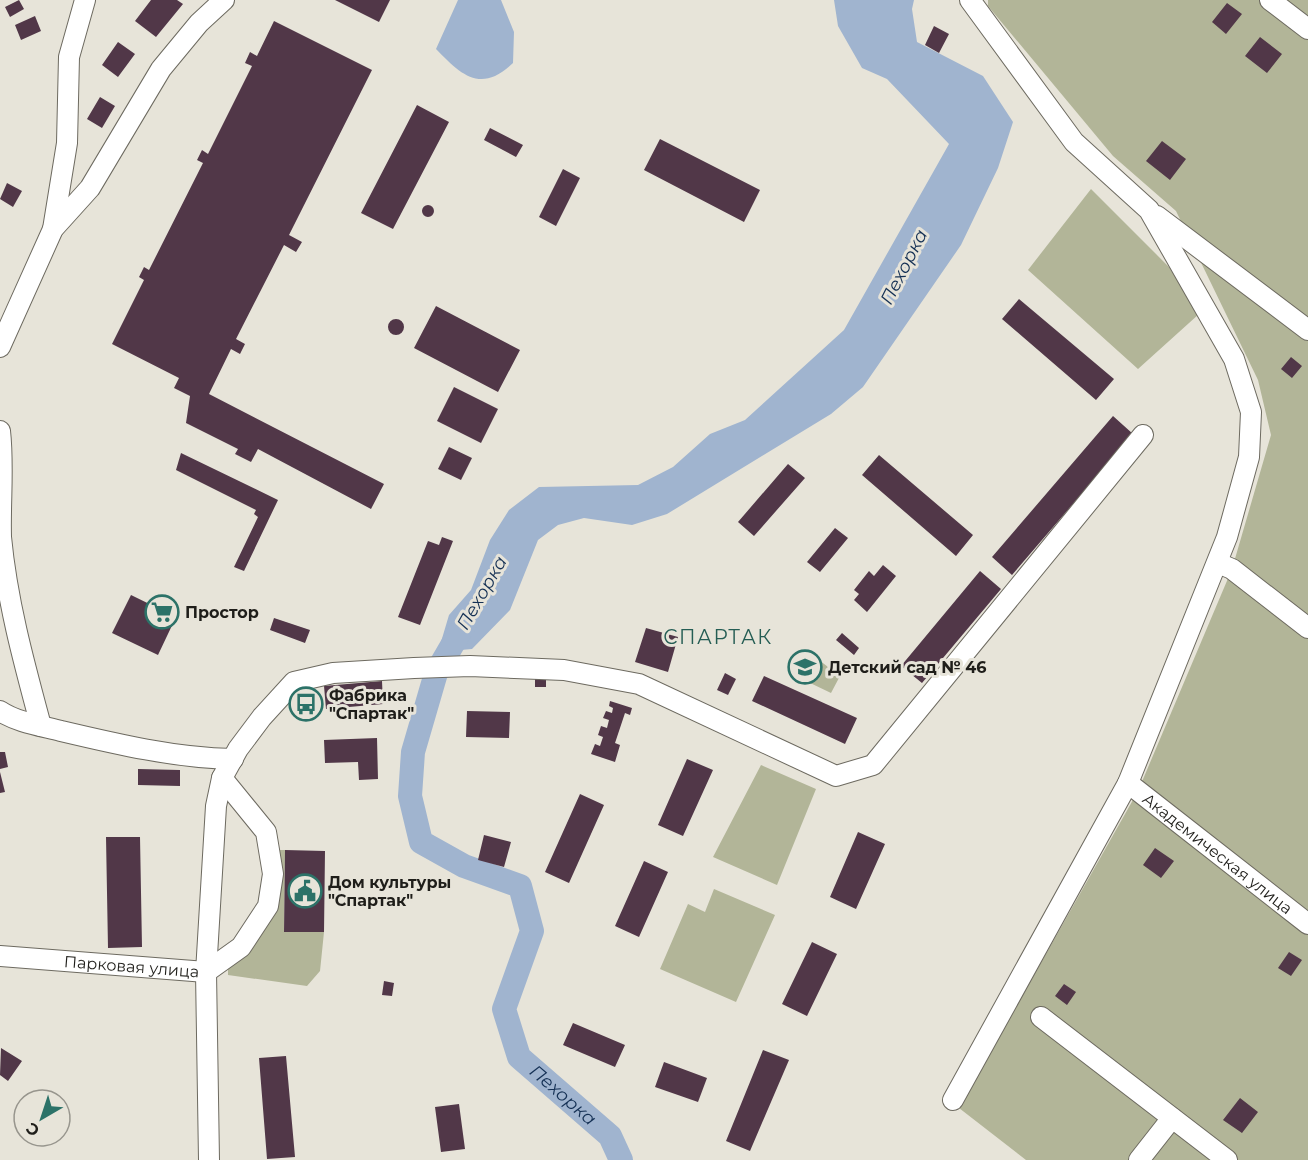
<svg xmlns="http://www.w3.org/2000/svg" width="1308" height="1160" font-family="Montserrat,sans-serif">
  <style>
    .green { fill: #b2b598 }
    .water { fill: #a0b4cf }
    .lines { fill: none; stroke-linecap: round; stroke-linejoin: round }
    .river { stroke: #a0b4cf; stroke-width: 24 }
    .building { fill: #513748 }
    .minor-casing { stroke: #6d6a60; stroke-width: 22 }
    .minor { stroke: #fff; stroke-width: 20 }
    .labels { text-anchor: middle; stroke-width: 6; stroke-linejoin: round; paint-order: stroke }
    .poi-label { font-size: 16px; font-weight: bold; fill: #1f1e1a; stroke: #e7e4d9; text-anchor: start }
    .street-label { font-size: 16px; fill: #1f1e1a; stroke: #e7e4d9 }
    .water-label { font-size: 18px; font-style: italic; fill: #143054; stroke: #e7e4d9 }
    .quarter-label { font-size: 20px; letter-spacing: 1.5px; fill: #255d54; stroke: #e7e4d9 }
  </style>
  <rect width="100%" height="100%" fill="#e7e4d9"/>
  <!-- green -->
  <path class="green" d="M988,0H1308V1160H1026L959,1108L1138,791L1232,569L1271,435L1258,380L1176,211L1113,156L988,6Z
    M1091,189L1169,267L1199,314L1138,369L1028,270Z
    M807,651L840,676L831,693L806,681L796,672Z
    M761,765L816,789L777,885L713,857Z
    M269,850H285L284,932H324L320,971L307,986L228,975V955L268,906Z
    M714,889L775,915L736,1002L660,969L688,904L705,912Z"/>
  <!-- water -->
  <path class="water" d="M458,0H501L514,32L513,63C481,94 461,75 436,49Z
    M834,0H914L912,9L917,42L983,76L1013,122L998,168L961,245L863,387L831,414L667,514L632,525L584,518L558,525L538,540L510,610L472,649L438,652L449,615L471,590L490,540L509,510L539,487L638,485L673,467L710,434L745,420L844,330L949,144L887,79L862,68L838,26Z"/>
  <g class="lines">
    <!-- river -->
    <path class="river" id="s1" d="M465,623L436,673L413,752L410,796L421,842L464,866L520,886L532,931L504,1009L519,1057L610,1136L621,1160"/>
  </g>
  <!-- building -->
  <path class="building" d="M19,0L24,9L10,17L5,7Z
    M151,0H177L183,4L156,37L135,21Z
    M335,0H390L379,22Z
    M1227,3L1242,14L1226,34L1212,22Z
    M35,16L41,31L21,40L15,25Z
    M274,21L372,70L289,235L302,242L296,252L284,245L236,339L245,344L240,354L231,349L209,394L384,484L371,509L258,449L251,462L235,454L238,449L186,423L190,396L174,388L179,378L112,344L144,280L139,277L144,267L149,270L203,163L197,160L202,150L208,154L252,66L245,63L250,52L257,56Z
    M934,26L949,34L939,53L925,45Z
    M1260,37L1282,54L1267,73L1245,56Z
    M118,42L135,54L118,77L102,65Z
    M100,97L115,106L102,128L87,119Z
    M417,105L449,122L393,229L361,213Z
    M490,128L523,145L516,157L484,140Z
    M660,139L760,190L744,222L644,170Z
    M1162,141L1186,159L1170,180L1146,161Z
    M563,169L580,178L556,226L539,217Z
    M7,183L22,191L13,207L0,199Z
    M422 211a6 6 0 1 1 12 0a6 6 0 1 1-12 0Z
    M1019,299L1114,379L1096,400L1002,319Z
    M436,306L520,350L498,392L414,348Z
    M388 327a8 8 0 1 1 16 0a8 8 0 1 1-16 0Z
    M1291,357L1302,366L1292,378L1281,369Z
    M454,387L498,409L481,443L437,421Z
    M1113,416L1133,434L1012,575L992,557Z
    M449,447L472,458L461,480L438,469Z
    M181,453L278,500L244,571L234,567L258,517L254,514L256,510L176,470Z
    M879,455L973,535L956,556L862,475Z
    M788,464L805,478L754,536L738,522Z
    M835,528L848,538L820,572L807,562Z
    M442,537L453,541L420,625L398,617L428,541L439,545Z
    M883,565L896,576L867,612L854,600L859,594L854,590L869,571L874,576Z
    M980,571L1001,589L922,683L901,666Z
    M131,595L176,617L158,655L112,633Z
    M274,618L310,630L305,643L270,630Z
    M646,628L678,637L668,672L635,662Z
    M842,633L859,648L854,655L836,640Z
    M725,673L736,679L728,695L717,690Z
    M764,676L857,718L845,744L752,701Z
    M535,677H546V687H535Z
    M382,681L383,704L326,709L324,686Z
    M610,701L632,708L630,715L625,713L615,743L620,745L615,762L591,754L595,744L600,746L603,737L598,735L601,726L607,728L609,720L603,718L606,711L612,713L613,708L609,706Z
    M467,711L510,712L509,738L466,737Z
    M377,738L378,779L359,780L358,762L325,763L324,740Z
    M0,752H5L8,767L0,769Z
    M687,759L713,770L683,836L658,825Z
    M138,769L180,770V786L138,785Z
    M0,772L5,792L0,793Z
    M580,794L604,805L569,883L545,872Z
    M858,832L885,844L856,909L830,897Z
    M484,835L511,842L504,867L478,860Z
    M106,837H140L142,947L108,948Z
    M1155,848L1174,861L1161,878L1143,865Z
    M285,850L325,851L324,932H284Z
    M644,861L668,872L639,937L615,926Z
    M812,942L837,954L807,1016L782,1004Z
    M1289,952L1302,960L1291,976L1278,968Z
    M384,981L394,983L392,996L382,995Z
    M1064,984L1076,992L1067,1005L1055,996Z
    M573,1023L625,1045L615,1067L563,1045Z
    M1,1048L22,1061L8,1081L0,1075Z
    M763,1050L789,1060L750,1151L726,1141Z
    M286,1056L295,1157L267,1159L259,1058Z
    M664,1062L707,1078L698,1102L655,1087Z
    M1240,1098L1258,1112L1242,1133L1223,1120Z
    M459,1104L465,1149L441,1152L435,1107Z"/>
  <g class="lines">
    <!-- minor casing -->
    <g class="minor-casing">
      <g id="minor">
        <path d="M1270,0L1308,29"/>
        <path d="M1157,216L1308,330"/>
        <path d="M53,229L67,143L69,57L85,0"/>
        <path d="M0,347L53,229L90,188L161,69L199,23L224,0"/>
        <path d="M0,431C4,466 0,501 1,537C7,601 24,663 41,726"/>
        <path d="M1218,563L1232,569L1308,628"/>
        <path d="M0,711C16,722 42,726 61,731C116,744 176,758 233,759"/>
        <path id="s2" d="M1128,783L1308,924"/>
        <path id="s3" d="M0,956L206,972L241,947L268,906L273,874L266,832L222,778"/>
        <path d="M1041,1017L1227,1160"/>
        <path d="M953,1100L1128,783L1227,537L1249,457L1251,412L1234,359L1149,210L1074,142L970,0"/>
        <path d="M209,1160L206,972L216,806L222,778L238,749L262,717L294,682L333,673L414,668L470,666L564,670L639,684L836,776L873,765L1143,435"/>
        <path d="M1139,1160L1172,1118"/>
      </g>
    </g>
    <!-- minor -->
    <use href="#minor" class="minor"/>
  </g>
  <!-- icons -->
  <defs>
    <g id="supermarket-ring" transform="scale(1.725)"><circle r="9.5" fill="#e7e4d9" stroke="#2c7268" stroke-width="1.5"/><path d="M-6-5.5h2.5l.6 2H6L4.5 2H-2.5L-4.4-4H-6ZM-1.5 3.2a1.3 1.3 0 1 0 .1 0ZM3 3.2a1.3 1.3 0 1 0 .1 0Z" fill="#2c7268"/></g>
    <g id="school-ring" transform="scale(1.725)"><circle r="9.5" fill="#e7e4d9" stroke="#2c7268" stroke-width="1.5"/><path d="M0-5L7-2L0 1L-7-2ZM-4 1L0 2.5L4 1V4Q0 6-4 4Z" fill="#2c7268"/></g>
    <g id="bus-ring" transform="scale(1.725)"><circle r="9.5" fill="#e7e4d9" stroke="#2c7268" stroke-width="1.5"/><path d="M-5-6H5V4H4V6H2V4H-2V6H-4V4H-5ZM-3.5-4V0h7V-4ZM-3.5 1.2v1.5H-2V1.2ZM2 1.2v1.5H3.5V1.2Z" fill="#2c7268"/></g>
    <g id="civic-ring" transform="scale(1.725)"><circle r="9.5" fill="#e7e4d9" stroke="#2c7268" stroke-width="1.5"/><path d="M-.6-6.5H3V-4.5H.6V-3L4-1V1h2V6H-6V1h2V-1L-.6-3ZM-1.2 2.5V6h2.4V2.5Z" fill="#2c7268"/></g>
  </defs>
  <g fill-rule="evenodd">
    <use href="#supermarket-ring" x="162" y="612"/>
    <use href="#school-ring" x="805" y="667"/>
    <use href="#bus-ring" x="306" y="704"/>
    <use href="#civic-ring" x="305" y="891"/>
  </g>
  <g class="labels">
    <!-- poi labels -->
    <g class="poi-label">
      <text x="185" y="618">Простор</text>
      <text x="828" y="673">Детский сад № 46</text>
      <text x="329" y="701">Фабрика<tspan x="329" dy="18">"Спартак"</tspan></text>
      <text x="328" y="888">Дом культуры<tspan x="328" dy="18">"Спартак"</tspan></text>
    </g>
    <!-- street labels -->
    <g class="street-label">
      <text dy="6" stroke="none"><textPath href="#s2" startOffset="114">Академическая улица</textPath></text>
      <text dy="6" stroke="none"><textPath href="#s3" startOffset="132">Парковая улица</textPath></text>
    </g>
    <!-- water labels -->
    <g class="water-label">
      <text transform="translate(904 267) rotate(-63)" y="6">Пехорка</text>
      <text transform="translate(482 593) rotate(-60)" y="6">Пехорка</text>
      <text dy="6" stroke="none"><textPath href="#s1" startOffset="578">Пехорка</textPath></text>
    </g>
    <!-- quarter labels -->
    <g class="quarter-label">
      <text x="718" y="644">СПАРТАК</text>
    </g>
  </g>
  <!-- north arrow -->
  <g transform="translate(42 1118) rotate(219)"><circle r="28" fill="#e7e4d9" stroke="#97958d" stroke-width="1.5"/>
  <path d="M0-4.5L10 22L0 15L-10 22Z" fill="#2c7268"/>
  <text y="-9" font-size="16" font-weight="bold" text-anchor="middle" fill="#1f1e1a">С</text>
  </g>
</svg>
